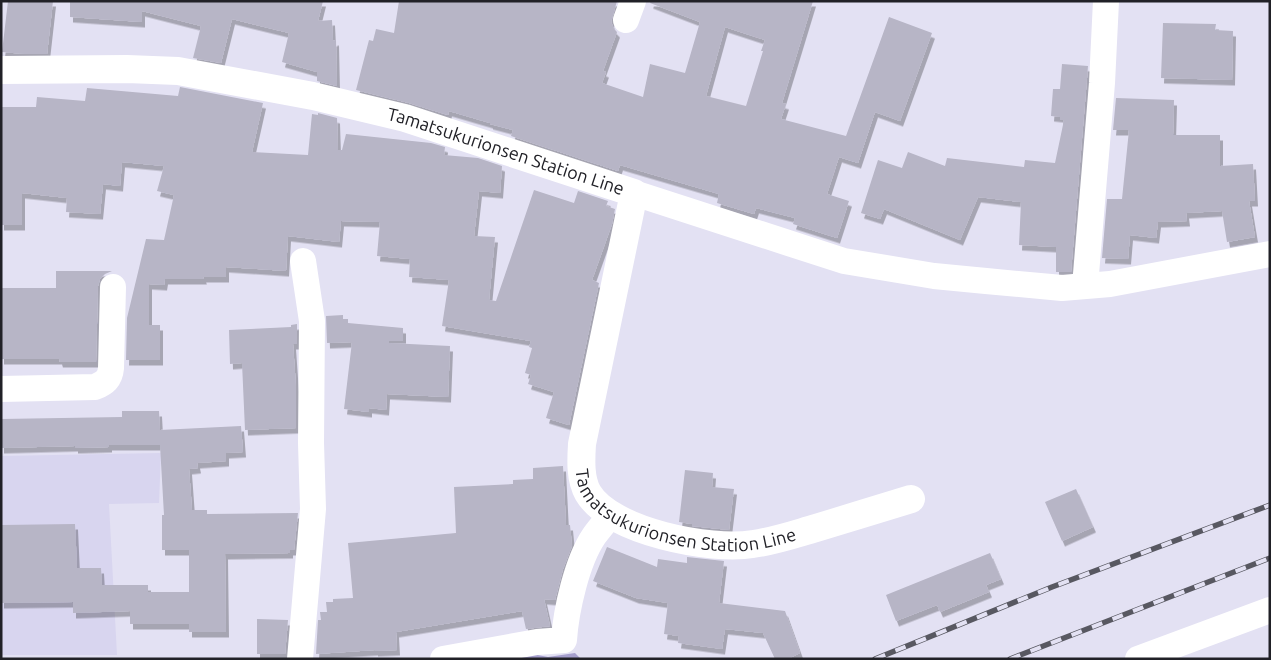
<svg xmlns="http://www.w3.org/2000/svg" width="1271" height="660" font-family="Ubuntu,sans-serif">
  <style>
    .built { fill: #d8d5ef }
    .forest { fill: #a69fce }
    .building { fill: #b7b5c6; fill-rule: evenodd; filter: url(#shadow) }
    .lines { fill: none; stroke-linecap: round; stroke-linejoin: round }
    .minor { stroke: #fff; stroke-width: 26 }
    .major { stroke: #fff; stroke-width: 28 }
    .rail-casing { stroke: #585861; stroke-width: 5.5 }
    .rail { stroke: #e3e1f3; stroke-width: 4; stroke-dasharray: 11; stroke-linecap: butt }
    .labels { text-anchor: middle; stroke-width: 4.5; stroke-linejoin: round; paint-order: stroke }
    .street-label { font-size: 18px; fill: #212127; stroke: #e3e1f3 }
  </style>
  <defs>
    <filter id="shadow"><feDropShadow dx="3" dy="5.5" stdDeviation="0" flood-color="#0004"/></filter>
  </defs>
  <rect width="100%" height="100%" fill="#e3e1f3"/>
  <!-- built -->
  <path class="built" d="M161,453L159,503L109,504L117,655H1V456Z"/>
  <!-- forest -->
  <path class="forest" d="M527,653L548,657L575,653L581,659H503Z"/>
  <!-- building -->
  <path class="building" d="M8,1H53L47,54H25L2,52Z
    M70,1H323L318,21L332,20L333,41L336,40L337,86L317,81V72L282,62L289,33L232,19L221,63L193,58L201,26L142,11V22L70,17Z
    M399,1H617L611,22L614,29L617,32L603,71L606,72L602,83L643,97L650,64L685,73L700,22L650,3L651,1H813L782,103L786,104L781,119L846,136L889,17L932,33L900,121L875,112L858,163L839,157L827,194L849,201L837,238L793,224L795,218L756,208L754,214L717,203L719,194L620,165L618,171L511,136L513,130L490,124V123L449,111L448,115L409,103L356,90L369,40L373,41L376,29L394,33ZM725,27L765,40L761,51H763L746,106L706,96Z
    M1163,23L1216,24L1215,30L1233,31L1232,80L1161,78Z
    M1062,64L1088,66L1071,272H1056V247L1019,245L1021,202L978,197L960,240L884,209L880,219L861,213L878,160L902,168L908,152L945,166L947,158L1024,167L1025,160L1055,163L1064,120H1060V117L1051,116L1053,89H1060Z
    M180,87L263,103L252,152L308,155L312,114L318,115V113L337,118L338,150H342L346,134L431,143L445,147L444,155L478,158L502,166L500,193L479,191L474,236L495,237L489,300L496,301L534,190L574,203L578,191L608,201L606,206L615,209L612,224L592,280L599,283L569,425L546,418L554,392L528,384L531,375L525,373L532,348L529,347L531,341L442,326L449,280L409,277L410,259L377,256L380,222L341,221L339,242L288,236L286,271L226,267V277H203L204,279H165L164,285L149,284V325H160V360H126L127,318L146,239L164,240L174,195L157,191L164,166L122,162L120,186L103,184L100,214L66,212L67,198L22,193V225H1V107H36L37,97L85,101L87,88L178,96Z
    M1116,98L1174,100L1173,135H1220V166L1253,164L1255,201H1249L1255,237L1227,242L1222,211L1186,213L1187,221L1158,222L1156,238L1130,235L1128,259L1102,258L1107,199H1122L1129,130H1113Z
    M56,271H112L105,274L100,279L98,286L96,362H60L59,359H1V288H56Z
    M343,315V319H348V323L403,328V341H389V343L450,346L448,397L387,394L386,410L369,408V412L344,409L352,342L327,343L326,316Z
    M297,324V344H293L296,387V428L245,430L242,363L230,364L229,330L291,327V325Z
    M122,411H159L160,430L241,426L243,452L226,453V461L197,463L198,468L189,469L192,510H207V514L298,513L294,550H290V553L225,554L226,632H189V624H130V611L73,613V602L1,603V525L75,524L77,568H101L102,585H148V592H189V550H162V515H164L160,445H109V447L75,448V446L1,448V419L122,417Z
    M563,466L566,525H570L572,546L563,569L555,600L544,599L550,626L526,629L522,611L396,632L397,650L375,651V650L316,654L318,620H321L320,612H327L326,602H333V599L353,598L348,543L456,533L454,487L513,484V480L533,479V468Z
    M685,470L713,473L712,487L734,489L729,530L692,526V524L679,522Z
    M1076,489L1093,527L1062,541L1045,502Z
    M607,547L657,567L658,559L687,563V557L724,561L719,603L785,611L800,653L788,659H775L763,633L725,629L722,649L678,643L679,636L664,634L668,603L636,598L593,581Z
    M990,553L1001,579L986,585L989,592L940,612L937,605L896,621L886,595Z
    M257,619L288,620L285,654H257Z"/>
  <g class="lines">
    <!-- minor -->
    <path class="minor" d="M626,20L633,1
      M634,193L844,261L934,276L986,281L1062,288L1110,284L1270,254
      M1085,286L1102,83L1106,1
      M1,389L95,387C105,383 110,379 111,368L113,287
      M300,659L313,509L311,443L312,321L303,261
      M443,659L537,642L564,640C566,610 577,561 594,536C599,529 605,522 611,515
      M1138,659L1270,610"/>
    <!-- major -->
    <path class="major" id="s1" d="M1,70L127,69L178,71L313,96L405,118L634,193L582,444C581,460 580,479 588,493C611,532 711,551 753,544C775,541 795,534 816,528C848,518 879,509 911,499"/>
    <!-- rail casing -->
    <g class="rail-casing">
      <path id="rail" d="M875,659L1052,587L1270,505
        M1010,659L1270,558"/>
    </g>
    <!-- rail -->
    <use href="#rail" class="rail"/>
  </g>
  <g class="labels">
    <!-- street labels -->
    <g class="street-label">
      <text dy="6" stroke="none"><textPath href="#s1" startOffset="515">Tamatsukurionsen Station Line</textPath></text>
      <text dy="6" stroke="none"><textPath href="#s1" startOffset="1055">Tamatsukurionsen Station Line</textPath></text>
    </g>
  </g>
  <!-- border -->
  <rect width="1271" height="660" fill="none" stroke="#212127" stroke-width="5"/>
</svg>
